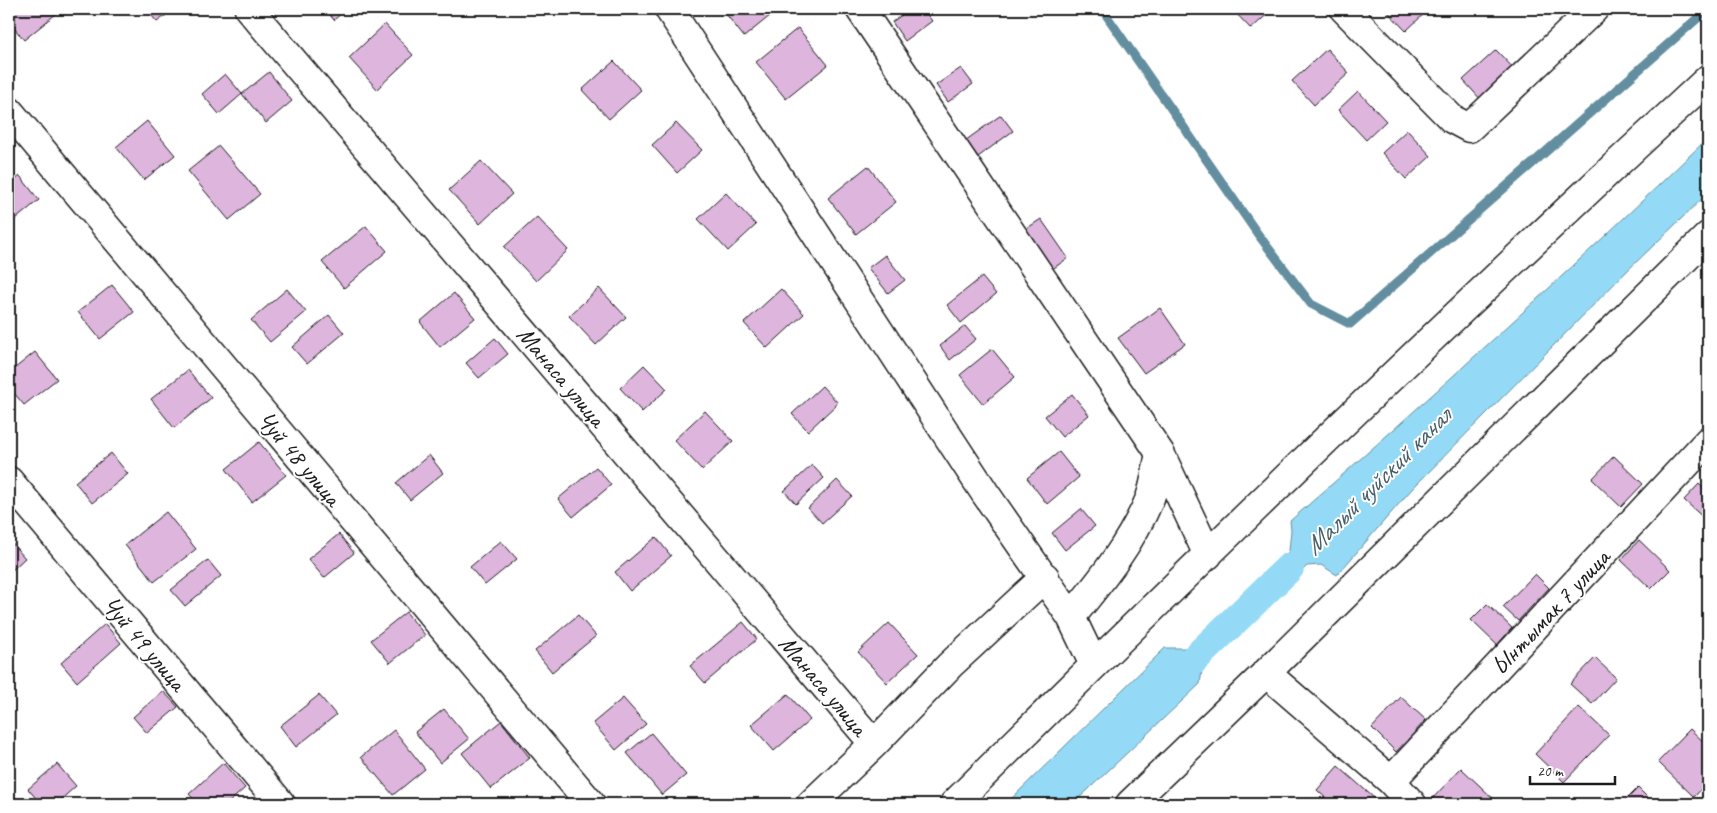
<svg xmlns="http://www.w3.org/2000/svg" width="1717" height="813" font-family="Caveat,sans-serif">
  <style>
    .water { fill: #94daf6; stroke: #648e9f }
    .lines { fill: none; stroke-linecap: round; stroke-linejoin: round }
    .stream { stroke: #648e9f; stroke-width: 9 }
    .canal { stroke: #94daf6; stroke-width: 30 }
    .building { fill: #ddb5dd; stroke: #1c1c1c }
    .minor-casing { stroke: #1c1c1c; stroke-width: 31 }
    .minor { stroke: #fff; stroke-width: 28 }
    .labels { text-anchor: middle; stroke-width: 4; stroke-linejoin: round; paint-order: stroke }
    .street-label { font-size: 25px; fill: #1c1c1c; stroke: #fff }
    .water-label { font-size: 26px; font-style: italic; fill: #465e68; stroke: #fff }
  </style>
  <rect width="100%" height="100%" fill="#fff"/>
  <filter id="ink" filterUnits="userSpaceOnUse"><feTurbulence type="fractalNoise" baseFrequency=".02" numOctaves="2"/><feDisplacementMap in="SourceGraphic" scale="10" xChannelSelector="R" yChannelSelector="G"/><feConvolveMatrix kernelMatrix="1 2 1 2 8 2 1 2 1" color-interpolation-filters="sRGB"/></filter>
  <g filter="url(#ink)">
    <!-- water -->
    <path class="water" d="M1708,138V193L1627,271L1411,490L1337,575L1321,565L1307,566L1268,603L1254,589L1289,551L1291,530L1290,521C1432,397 1572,269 1708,138Z
      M1210,632L1222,646L1203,664L1200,684L1073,804H1006L1165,648H1190Z"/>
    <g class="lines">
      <!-- stream -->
      <path class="stream" d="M1102,9L1257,233L1311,304L1350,324L1708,9"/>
      <!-- canal -->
      <path class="canal" d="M1185,668L1289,568"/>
    </g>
    <!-- building -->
    <path class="building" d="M9,9H62L24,40L9,22Z
      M146,9H174L157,22Z
      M325,9H346L334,20Z
      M722,9H775L776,11L744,37Z
      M910,9H923L932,21L905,41L892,22Z
      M1232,9H1273L1251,29Z
      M1385,9H1429L1406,31Z
      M385,24L413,55L377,89L349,58Z
      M798,28L828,65L786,99L756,62Z
      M1327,49L1349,73L1314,105L1292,81Z
      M1496,50L1516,71L1483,102L1463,80Z
      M614,61L641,90L609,119L582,90Z
      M961,68L973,84L948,102L936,85Z
      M269,72L292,101L266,123L242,94Z
      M225,74L242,94L219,114L202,94Z
      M1358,91L1386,121L1366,140L1338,110Z
      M1001,115L1013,131L974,160L962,143Z
      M147,121L175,155L144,180L116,147Z
      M676,123L702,150L677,173L652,145Z
      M1407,130L1431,156L1406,179L1382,153Z
      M219,146L260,194L229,220L188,171Z
      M481,161L512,194L480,224L449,190Z
      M868,166L896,202L856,234L828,198Z
      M20,176L39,200L11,223L9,221V185Z
      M726,193L756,225L728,251L698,219Z
      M537,217L568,250L536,281L504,247Z
      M1041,219L1068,258L1051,270L1023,231Z
      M366,226L387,251L344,288L322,262Z
      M885,255L905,280L888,293L868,268Z
      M982,277L996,294L961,323L947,305Z
      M112,285L134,312L100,339L78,312Z
      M599,288L626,317L596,345L569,316Z
      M287,289L306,312L270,342L251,320Z
      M781,289L804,314L767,348L744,323Z
      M454,293L475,318L440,347L420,322Z
      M1160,308L1185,344L1144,373L1118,338Z
      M329,315L344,333L307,364L292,347Z
      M965,326L976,339L950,360L940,346Z
      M495,338L508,354L479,378L466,363Z
      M992,349L1015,377L983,404L960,375Z
      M35,352L57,379L24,405L9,387V373Z
      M644,365L667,389L642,412L620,388Z
      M188,370L211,398L174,428L151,399Z
      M822,386L838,403L808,431L792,414Z
      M1072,394L1089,415L1062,437L1045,416Z
      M705,411L733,441L702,470L674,440Z
      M259,442L286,475L252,502L226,469Z
      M1059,452L1079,477L1047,504L1027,478Z
      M111,453L128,474L92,503L75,482Z
      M429,455L443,473L410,500L396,483Z
      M1614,456L1643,484L1621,507L1592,479Z
      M812,465L824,478L796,504L784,491Z
      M596,467L611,485L573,517L558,499Z
      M837,480L852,496L822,523L808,508Z
      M1699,484L1708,493V522L1684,500Z
      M1081,509L1095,526L1065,550L1052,533Z
      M166,512L196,549L154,582L125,545Z
      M339,534L354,553L324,578L308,559Z
      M656,537L671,556L630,591L615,572Z
      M9,540L25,558L9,573Z
      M1639,540L1670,570L1651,589L1621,560Z
      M501,541L517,559L485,585L470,567Z
      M208,560L221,576L185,606L171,590Z
      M1535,574L1549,588L1518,621L1503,607Z
      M1487,604L1512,628L1497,645L1471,620Z
      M406,612L425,635L390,663L371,640Z
      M578,615L596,636L552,672L535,651Z
      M743,622L757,639L705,683L690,666Z
      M889,623L918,654L887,683L858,652Z
      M105,624L121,643L77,682L61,663Z
      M1595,658L1616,678L1592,704L1570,684Z
      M163,691L178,707L147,733L133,717Z
      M788,694L810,720L774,751L751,725Z
      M319,695L336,715L296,747L280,726Z
      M1401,697L1426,720L1396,752L1372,728Z
      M623,698L646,724L616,750L593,723Z
      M1579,707L1609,735L1564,782L1535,754Z
      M444,709L469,739L440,763L415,732Z
      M501,721L530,758L491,789L462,753Z
      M1690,729L1708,746V782L1694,797L1658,762Z
      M394,730L425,769L393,795L361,757Z
      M651,733L686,775L662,795L627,753Z
      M223,763L245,788L227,804H198L189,794Z
      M57,764L76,786L56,804H41L28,789Z
      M1338,766L1381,804H1332L1317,790Z
      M1461,768L1499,804H1439L1433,798Z
      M1638,788L1654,804H1622Z"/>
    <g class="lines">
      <!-- minor casing -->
      <g class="minor-casing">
        <path id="minor" d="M249,9L874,744
          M669,9L985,493L1071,617L1094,665
          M860,9L1160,453L1208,555
          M1344,9L1452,119L1469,128L1594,9
          M9,111L591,804
          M9,481L281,804
          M1071,617C1101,581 1132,542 1150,498C1155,484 1157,467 1160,453
          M1266,673L1391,781L1412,804
          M1391,781L1708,441
          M811,804L874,744L950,665L1045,577
          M954,804C1201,558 1452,316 1708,79
          M1130,804L1266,673L1708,236"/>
      </g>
      <!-- minor -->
      <use href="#minor" class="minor"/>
    </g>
  </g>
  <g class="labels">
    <!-- street labels -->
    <g class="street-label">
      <text transform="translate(562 376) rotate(50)" y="9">Манаса улица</text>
      <text transform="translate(300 458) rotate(50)" y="9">Чуй 48 улица</text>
      <text transform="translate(1550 611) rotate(-47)" y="9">Ынтымак 7 улица</text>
      <text transform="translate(145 643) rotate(50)" y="9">Чуй 49 улица</text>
      <text transform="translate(824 685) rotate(50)" y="9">Манаса улица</text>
    </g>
    <!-- water labels -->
    <g class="water-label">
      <text transform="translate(1377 481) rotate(-45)" y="9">Малый чуйский канал</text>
    </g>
  </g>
  <!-- margin -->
  <rect width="1717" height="813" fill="none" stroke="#fff" stroke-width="30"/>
  <rect x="15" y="15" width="1687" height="783" fill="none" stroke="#1c1c1c" stroke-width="2" filter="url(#ink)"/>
  <!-- scale -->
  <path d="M1530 776v8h85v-8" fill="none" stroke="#1c1c1c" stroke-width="2.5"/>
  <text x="1537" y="776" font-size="15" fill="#1c1c1c" stroke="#ffffff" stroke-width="4" paint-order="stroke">20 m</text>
</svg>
